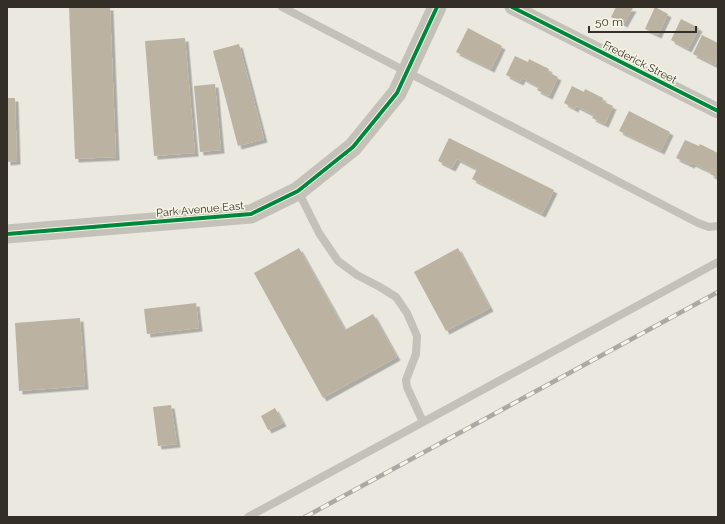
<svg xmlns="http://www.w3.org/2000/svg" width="725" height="524" font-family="Raleway,sans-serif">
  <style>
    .building { fill: #bcb2a2; filter: url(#shadow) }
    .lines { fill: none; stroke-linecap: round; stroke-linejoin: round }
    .service { stroke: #c3c1b8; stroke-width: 8 }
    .minor { stroke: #c3c1b8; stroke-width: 15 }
    .tertiary { stroke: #c3c1b8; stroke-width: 19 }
    .rail-casing { stroke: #aba9a2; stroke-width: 4.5 }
    .rail { stroke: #f7f5e6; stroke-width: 3; stroke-dasharray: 9; stroke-linecap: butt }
    .cycleway-casing { stroke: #f7f5e6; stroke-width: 6 }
    .cycleway { stroke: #00873e; stroke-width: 4 }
    .labels { text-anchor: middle; stroke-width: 3; stroke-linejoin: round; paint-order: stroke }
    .street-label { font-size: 11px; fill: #332f27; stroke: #f7f5e6 }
  </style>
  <defs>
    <filter id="shadow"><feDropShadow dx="3.5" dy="3.5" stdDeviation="0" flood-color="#0004"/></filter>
  </defs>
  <rect width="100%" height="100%" fill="#eae8df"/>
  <!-- building -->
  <path class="building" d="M69,7H110L116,157L75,159Z
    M616,7L633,8L624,24L611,17Z
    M655,7L668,14L658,35L645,29Z
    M681,19L699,28L688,49L671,40Z
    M468,28L502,46L491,69L456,52Z
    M702,35L718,43V59L715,65L693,54Z
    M185,38L195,153L154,156L145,41Z
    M239,44L264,139L238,146L213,51Z
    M515,56L528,62L529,59L549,69L548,72L558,77L549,96L537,90L539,87L522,78L520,82L506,75Z
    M215,84L221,150L200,152L194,86Z
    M572,86L584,92L585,89L603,98L602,101L613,106L605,124L592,118L594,115L576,106L575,109L564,103Z
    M7,98H15L17,161L7,162Z
    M629,111L670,132L661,151L619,131Z
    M449,138L554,190L542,214L472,179L477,169L457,159L452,168L438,161Z
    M685,140L699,146L700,144L718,153V178L710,174L711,172L692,163L691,165L676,158Z
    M299,248L345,330L373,314L397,357L323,398L254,273Z
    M458,248L490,308L446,331L414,272Z
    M196,303L199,328L147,334L144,309Z
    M80,318L85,386L19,391L15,323Z
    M171,405L177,444L158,446L153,407Z
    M275,408L283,423L268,430L261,416Z"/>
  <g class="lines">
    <!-- service -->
    <path class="service" d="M282,7L698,223L709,227L718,226
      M298,191L319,233L338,261L357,275L380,287L396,297L407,313L417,336L416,354L406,380L407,387L423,422
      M248,517L718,262"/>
    <!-- minor -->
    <path class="minor" d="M512,7L718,111"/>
    <!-- tertiary -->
    <path class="tertiary" d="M7,234L251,214L298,191L353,147L397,93L437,7"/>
    <!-- rail casing -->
    <g class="rail-casing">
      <path id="rail" d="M305,517L718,292"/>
    </g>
    <!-- rail -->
    <use href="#rail" class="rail"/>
    <!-- cycleway casing -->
    <g class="cycleway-casing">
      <path id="cycleway" d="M512,7L718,111
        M7,234L251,214L298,191L353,147L397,93L437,7"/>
    </g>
    <!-- cycleway -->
    <use href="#cycleway" class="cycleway"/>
  </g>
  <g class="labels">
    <!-- street labels -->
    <g class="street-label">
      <text transform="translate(640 62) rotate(27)" y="4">Frederick Street</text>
      <text transform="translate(200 209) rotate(-5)" y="4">Park Avenue East</text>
    </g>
  </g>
  <!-- border -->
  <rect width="725" height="524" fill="none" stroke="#332f27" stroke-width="16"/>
  <!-- scale -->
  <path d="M589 26v6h107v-6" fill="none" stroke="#332f27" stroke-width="2"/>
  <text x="595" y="26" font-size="12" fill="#332f27" stroke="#f7f5e6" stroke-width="3" paint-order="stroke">50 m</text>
</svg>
